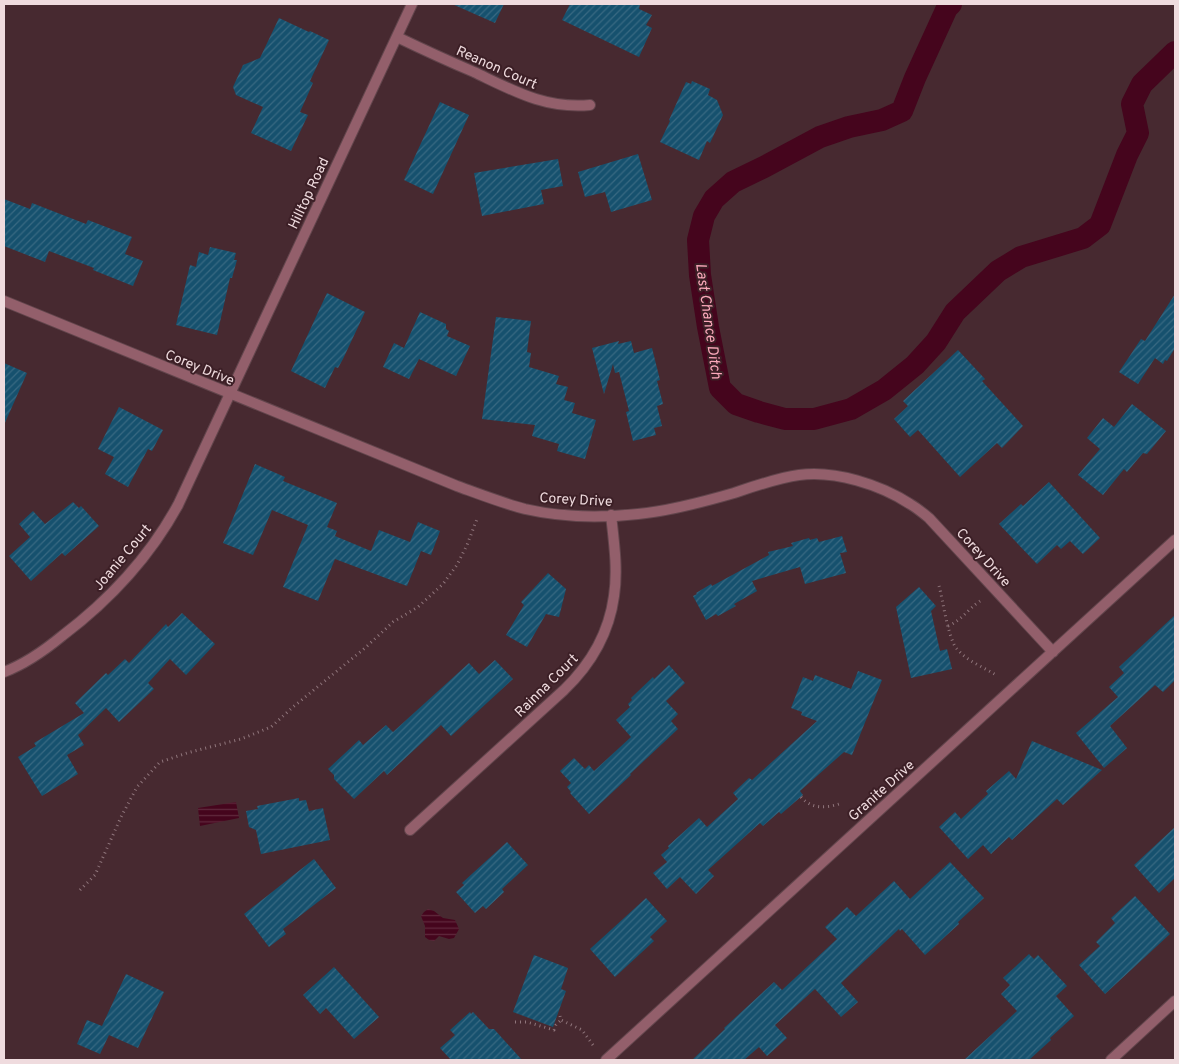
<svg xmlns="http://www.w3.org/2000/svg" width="1179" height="1064" font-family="Overpass,sans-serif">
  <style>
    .water { fill: url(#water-rules) }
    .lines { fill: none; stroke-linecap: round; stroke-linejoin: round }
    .canal { stroke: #45051d; stroke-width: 22 }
    .building { fill: url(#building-hatch) }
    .minor-casing { stroke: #62454c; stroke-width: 12 }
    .tertiary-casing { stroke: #62454c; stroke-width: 12 }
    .path { stroke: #90767c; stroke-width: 3; stroke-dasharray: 1 4; stroke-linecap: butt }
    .minor { stroke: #935f6b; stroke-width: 10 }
    .tertiary { stroke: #935f6b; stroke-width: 10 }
    .labels { text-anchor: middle; stroke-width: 4; stroke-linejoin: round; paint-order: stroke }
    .street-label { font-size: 14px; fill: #efdbde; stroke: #3c1f26 }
    .water-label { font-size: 15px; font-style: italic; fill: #fca9bb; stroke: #3c1f26 }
  </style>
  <defs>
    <pattern id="water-rules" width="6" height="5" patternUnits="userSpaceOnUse" patternTransform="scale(1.25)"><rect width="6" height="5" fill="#45051d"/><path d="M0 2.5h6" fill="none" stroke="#60293d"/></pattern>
    <pattern id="building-hatch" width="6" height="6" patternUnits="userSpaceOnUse" patternTransform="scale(1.25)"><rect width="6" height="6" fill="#16516e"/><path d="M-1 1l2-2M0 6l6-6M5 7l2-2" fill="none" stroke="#386982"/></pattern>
  </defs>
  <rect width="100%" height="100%" fill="#472930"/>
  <!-- water -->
  <path class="water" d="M236,802L239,818L200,826L198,808Z
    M428,909L434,911L443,918L455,920L459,929L454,938L449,939L439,936L434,941L429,940L425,937V926L421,916L424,912Z"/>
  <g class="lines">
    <!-- canal -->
    <path class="canal" d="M951,4L947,8L915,78L902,111L882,120L849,127L820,137L764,167L733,182L714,199L704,216L698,240L700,275L708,327L720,388L736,404L759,412L785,419H814L851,409L884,390L915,365L936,342L955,312L998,271L1021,257L1083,238L1100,225L1127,155L1138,133L1132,104L1142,84L1175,52"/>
  </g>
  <!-- building -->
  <path class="building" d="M452,4H504L495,23Z
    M570,4H640L639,9L652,15L646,25L652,28L639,57L562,20Z
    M279,18L309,32L310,31L329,40L310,81L313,83L300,112L308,115L291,151L251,133L263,107L236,95L233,87L243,65L260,58Z
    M692,81L710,89L708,95L717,100L723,115L710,143L707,141L699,160L660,142L670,121L669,120L686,82L691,84Z
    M440,102L469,115L433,194L404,180Z
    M638,154L652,200L611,212L605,192L585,197L578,172Z
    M558,159L563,186L541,190L544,204L482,216L474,173Z
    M4,199L30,209L32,203L86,224L88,220L132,237L125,254L143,261L133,286L93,270L94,268L49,251L45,262L4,246Z
    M210,247L236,253L234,260H237L232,278H230L217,335L176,325L190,265L196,267L199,252L208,255Z
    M327,293L365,312L343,359L338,368L335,367L325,388L291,371Z
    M1175,294V348L1167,361L1165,360L1163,364L1155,358L1138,384L1119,372L1141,339L1145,341Z
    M420,312L446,324V329L449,331L447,336L470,346L456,376L419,359L409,379L383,367L394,343L404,348Z
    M496,317L531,321L527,352L531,353L529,367L559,376L556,384L568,387L564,400L575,403L572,413L596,420L585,459L557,451L559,444L532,436L535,425L482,419Z
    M619,341L618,344L631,341L634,353L652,348L660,380L657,381L663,404L657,406L662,426L654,428L656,435L633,441L626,412L629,411L619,372L615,373L613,364L604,394L592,348Z
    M958,350L985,379L982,381L1023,426L1002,448L997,443L960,477L918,430L910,437L894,419L908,406L903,401Z
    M4,363L27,373L4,425Z
    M1132,404L1166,431L1147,454L1143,453L1127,472L1124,469L1103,495L1078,475L1100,449L1087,438L1103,418L1114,427Z
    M119,407L163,430L152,451L148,449L128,487L105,474L114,457L98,449Z
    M255,464L285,477L283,481L337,503L327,527L337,531L335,536L371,551L379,530L410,542L418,522L440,531L431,555L421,551L407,586L335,559L318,601L283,587L308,525L272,510L253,555L223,543Z
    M1049,482L1100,538L1083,554L1070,541L1061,549L1057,545L1037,564L999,524L1021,504L1023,506Z
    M73,502L79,508L81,506L99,526L65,556L62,553L31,581L9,556L30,537L19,524L33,511L45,524Z
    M842,536L847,552L840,553L846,573L805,584L800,567L752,581L757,591L734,604L736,606L718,616L716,614L706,620L693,596L697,594L696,593L711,584L712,586L769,555L768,552L793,546L791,543L809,538L810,540L817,538L819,542Z
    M548,573L566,589L559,617L546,614L527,647L506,635L524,605L521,602Z
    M919,587L936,606L931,611L940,651L947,649L952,669L911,678L896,607Z
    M182,613L215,644L186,675L170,659L148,683L154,689L119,722L106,708L78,735L84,745L67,755L78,774L42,796L18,757L36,746L34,743L84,713L75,703L106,673L108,675L125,659L129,663L166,624L168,627Z
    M1175,615V680L1163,692L1155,685L1110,726L1127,748L1104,768L1076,733L1118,697L1109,687L1124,673L1119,667Z
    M495,660L513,679L451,736L441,725L387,775L384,771L354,799L334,779V775L328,769L359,740L363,745L386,725L393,732L469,663L479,674Z
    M669,665L685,683L666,701L678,714L671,721L678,729L630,774L631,775L589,814L570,793L571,792L567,787L571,783L560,771L574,758L585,769L589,765L594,771L631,737L616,720L630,707L628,704L632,700L631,698L653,677L654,679Z
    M858,671L882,680L852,755L844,752L800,791L803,795L781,814L779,812L763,826L760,823L708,870L714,876L696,894L680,877L667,889L653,873L667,862L661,855L669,848L668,846L699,818L707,827L738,799L733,793L749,778L752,780L817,721L801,715L802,712L791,708L803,677L813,681L815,675L851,689Z
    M1032,741L1102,770L1063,805L1057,799L1012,840L1009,837L991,854L983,845L968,859L939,827L955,812L961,819L988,794L986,791L1009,771L1016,779Z
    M299,798V801L306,800L309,811L323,808L330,840L261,854L256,830L249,827L246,811L258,809L257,806Z
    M1175,827V878L1159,893L1134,865Z
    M507,842L528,865L502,889L504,892L486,909L483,906L475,913L456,892L464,885L462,883Z
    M314,859L336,888L283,929L286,934L269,947L244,914Z
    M950,862L984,898L958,922L959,924L925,955L902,929L900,931L899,929L841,983L858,1002L841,1017L815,989L775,1025L787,1038L767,1056L759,1047L744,1060H692L725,1029L724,1028L774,982L782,990L837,939L825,927L847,907L856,916L894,881L910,899Z
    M1135,896L1170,934L1105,994L1079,965L1100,946L1096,942L1115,923L1111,918Z
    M646,898L667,921L650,937L654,941L615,977L590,949Z
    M1029,954L1034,959L1038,955L1067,986L1056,996L1074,1016L1050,1038L1051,1040L1029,1060H964L1017,1011L1001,994L1010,985L1003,978Z
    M534,955L568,968L561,989L566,991L553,1027L513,1012Z
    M334,967L379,1017L354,1039L326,1008L320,1014L303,995Z
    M126,974L164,992L138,1048L109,1035L100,1054L77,1044L87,1020L102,1026Z
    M470,1012L471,1014L473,1012L489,1029H494L522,1060H451L440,1048L455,1035L450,1030Z"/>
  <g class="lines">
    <!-- minor casing -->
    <g class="minor-casing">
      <path id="minor" d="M397,37C422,49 448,61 474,72C514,91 545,109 590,105
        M4,301L457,486C479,494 502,503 525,509C560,517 602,518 638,514C670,511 703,502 734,493C755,486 777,478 799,475C835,470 881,485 910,504C917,508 923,513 929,518L1053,652
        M4,672C25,664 45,650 62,636C111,599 149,558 178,505L412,4
        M410,830L564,690C590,665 609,633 614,596C618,570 614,542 611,515
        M606,1060L1175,540"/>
    </g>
    <!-- tertiary casing -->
    <g class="tertiary-casing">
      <path id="tertiary" d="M1111,1060L1175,1001"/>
    </g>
    <!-- path -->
    <path class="path" d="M939,586C943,600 948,639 957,649C967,661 983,667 996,675
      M948,626C962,620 967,610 980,601
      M801,797C812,810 828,808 842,803
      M80,890L95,875L121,817L137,787L160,762L187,753L241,739L271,727L293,707L365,648L393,622L418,607L443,584L457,565L467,545L477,519
      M560,1016L561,1020L582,1030L593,1045
      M515,1022H527L554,1030L556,1025L561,1020"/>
    <!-- minor -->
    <use href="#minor" class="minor"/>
    <!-- tertiary -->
    <use href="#tertiary" class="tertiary"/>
  </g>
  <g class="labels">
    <!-- street labels -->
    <g class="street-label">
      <text transform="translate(497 67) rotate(24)" y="5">Reanon Court</text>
      <text transform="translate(308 193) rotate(-65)" y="5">Hilltop Road</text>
      <text transform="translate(200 367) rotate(22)" y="5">Corey Drive</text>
      <text transform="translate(576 499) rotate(3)" y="5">Corey Drive</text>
      <text transform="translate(122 557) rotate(-50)" y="5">Joanie Court</text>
      <text transform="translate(984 557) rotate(48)" y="5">Corey Drive</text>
      <text transform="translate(546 685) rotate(-45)" y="5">Rainna Court</text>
      <text transform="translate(881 790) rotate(-42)" y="5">Granite Drive</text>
    </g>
    <!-- water labels -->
    <g class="water-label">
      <text transform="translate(709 321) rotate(82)" y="5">Last Chance Ditch</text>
    </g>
  </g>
  <!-- border -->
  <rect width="1179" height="1064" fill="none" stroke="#efdbde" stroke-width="10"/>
</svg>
